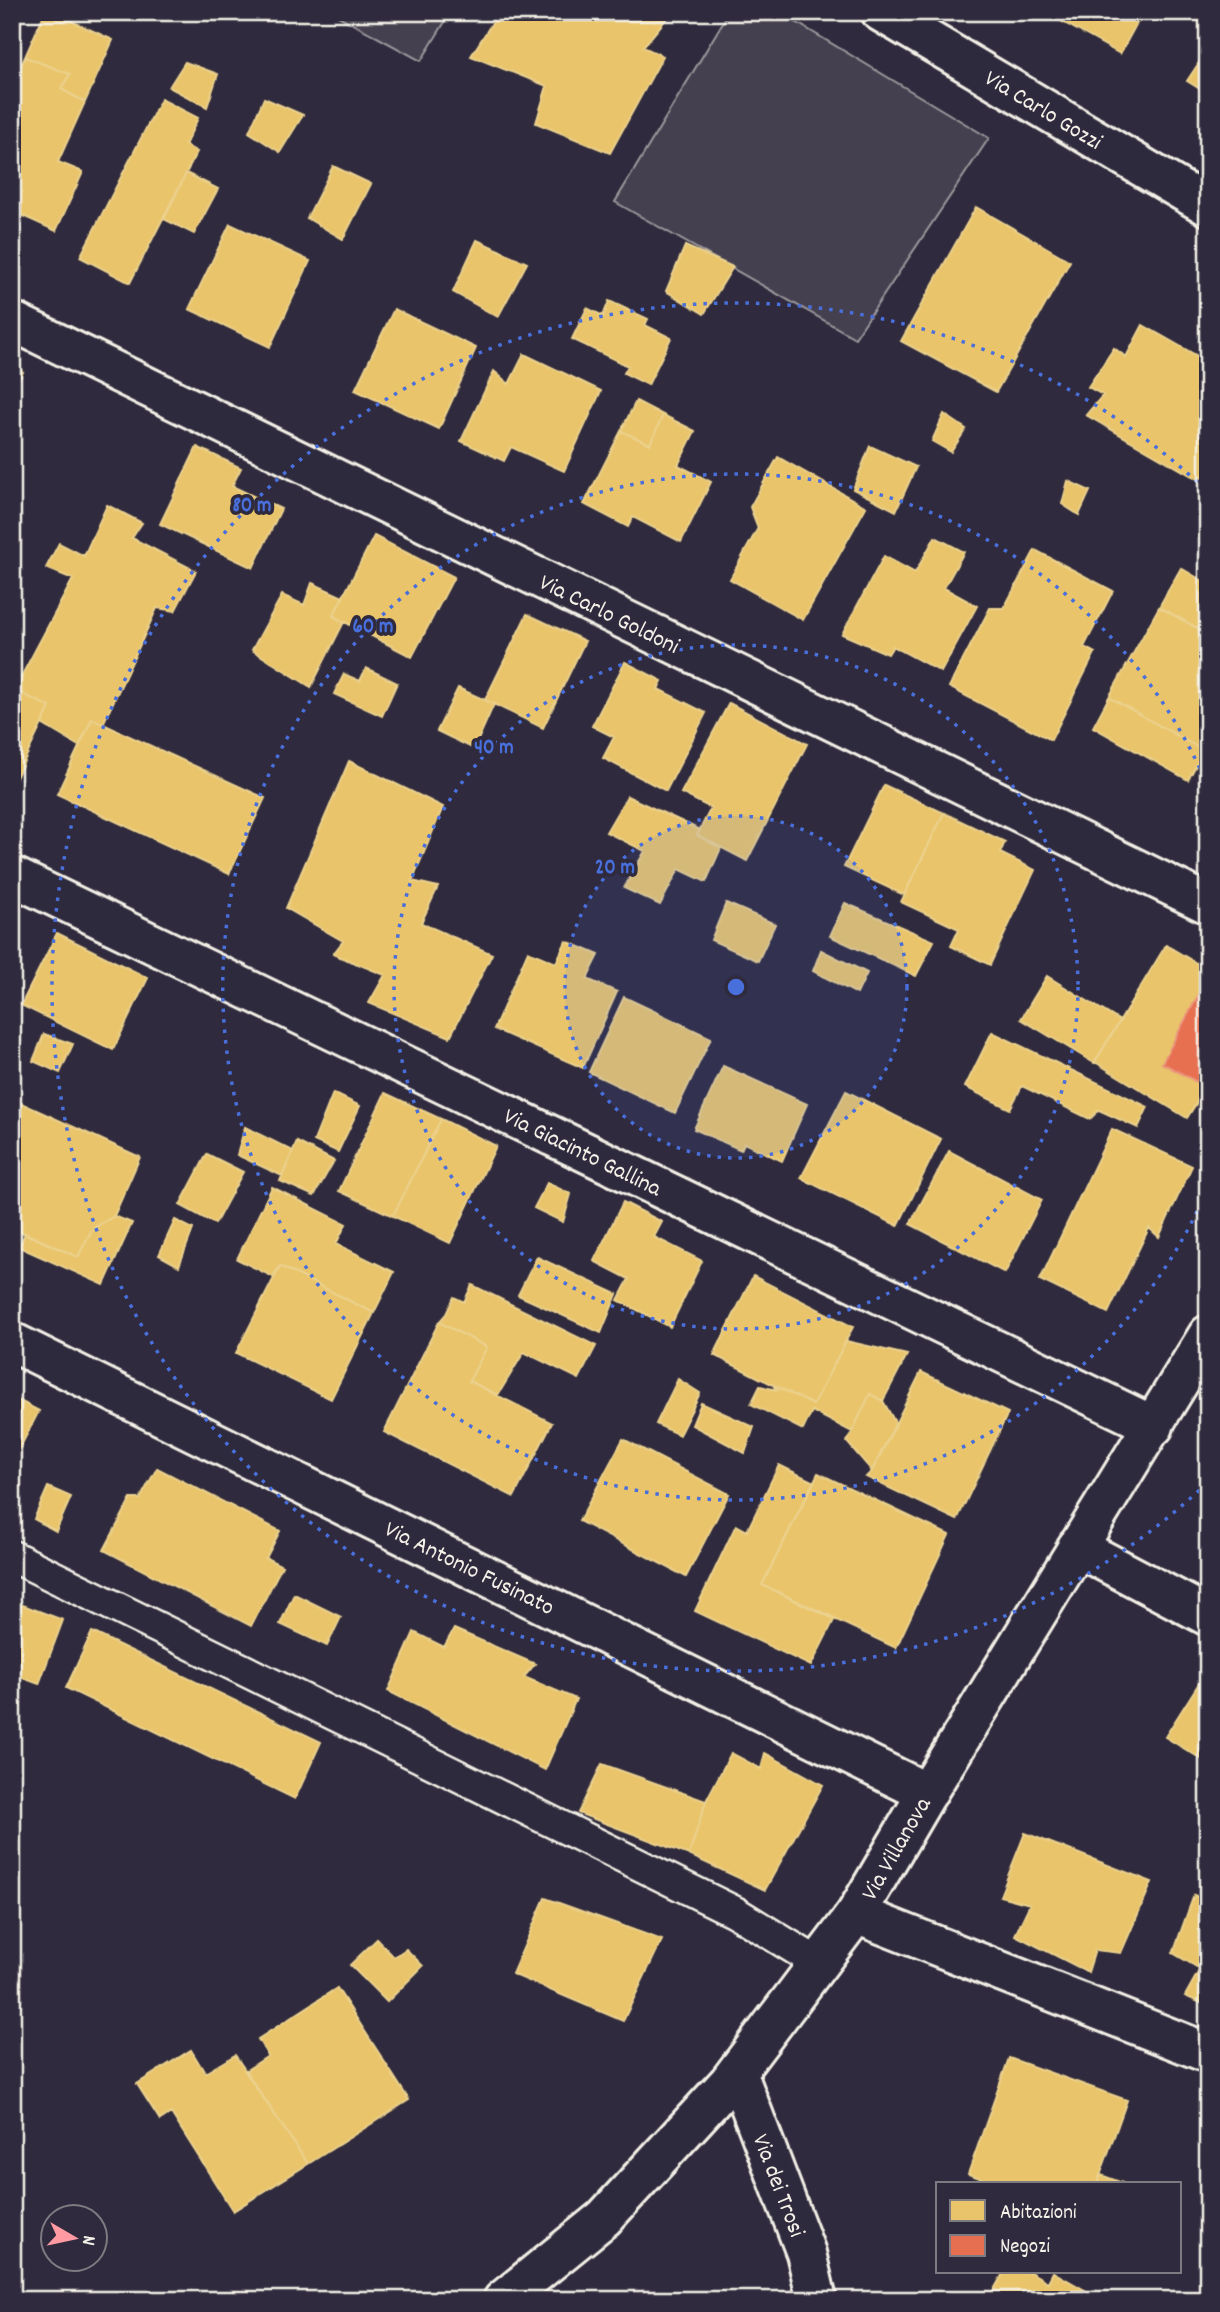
<svg xmlns="http://www.w3.org/2000/svg" width="1220" height="2312" font-family="Dekko,sans-serif">
  <style>
    .green { fill: #454050; stroke: #9c989c; stroke-width: 2 }
    .homes { fill: #e9c46a; stroke: #ecd290; stroke-width: 2 }
    .shops { fill: #e76f51; stroke: #eb967e; stroke-width: 2 }
    .lines { fill: none; stroke-linecap: round; stroke-linejoin: round }
    .service-casing { stroke: #f4f1e8; stroke-width: 35 }
    .minor-casing { stroke: #f4f1e8; stroke-width: 44 }
    .tertiary-casing { stroke: #f4f1e8; stroke-width: 44 }
    .service { stroke: #2f2a3d; stroke-width: 30 }
    .minor { stroke: #2f2a3d; stroke-width: 38 }
    .tertiary { stroke: #2f2a3d; stroke-width: 38 }
    .ring { fill: none; stroke: #486fdb; stroke-width: 3.5; stroke-dasharray: 3.5 7 }
    .labels { text-anchor: middle; stroke-width: 7; stroke-linejoin: round; paint-order: stroke }
    .street-label { font-size: 24px; fill: #f4f1e8; stroke: #2f2a3d }
    .centre { fill: #486fdb; stroke: #2f2a3d; stroke-width: 3.5 }
    .ring-label { font-size: 21px; text-anchor: middle; font-weight: bold; fill: #486fdb; stroke: #2f2a3d; stroke-width: 7; stroke-linejoin: round; paint-order: stroke }
  </style>
  <rect width="100%" height="100%" fill="#2f2a3d"/>
  <filter id="ink" filterUnits="userSpaceOnUse"><feTurbulence type="fractalNoise" baseFrequency=".0143" numOctaves="2"/><feDisplacementMap in="SourceGraphic" scale="14" xChannelSelector="R" yChannelSelector="G"/><feConvolveMatrix kernelMatrix="1 2 1 2 8 2 1 2 1" color-interpolation-filters="sRGB"/></filter>
  <g filter="url(#ink)">
    <!-- green -->
    <path class="green" d="M331,12H451L421,61Z
      M729,12H779L989,138L855,338L615,202Z"/>
    <!-- homes -->
    <path class="homes" d="M45,12H52L113,40L85,102L61,89L70,74L25,57Z
      M499,12H657L667,18L643,47L663,56L610,153L536,123L547,86L471,56Z
      M1056,12H1143L1120,54L1054,17Z
      M1208,49V94L1187,81Z
      M25,57L70,74L61,89L85,102L58,162L83,172L56,231L12,211V84Z
      M185,62L218,74L207,107L169,87Z
      M264,98L303,115L280,152L249,132Z
      M161,99L198,118L185,145L197,152L130,283L80,257Z
      M333,166L371,184L343,239L307,218Z
      M186,173L218,189L194,234L164,219Z
      M976,207L1070,261L996,392L901,341Z
      M230,224L310,261L270,347L189,309Z
      M477,240L527,263L498,317L453,292Z
      M685,246L733,267L704,314L666,291Z
      M609,301L648,319L645,325L671,338L648,385L624,373L628,366L572,339L587,308L603,316Z
      M394,309L476,348L439,429L355,390Z
      M1143,325L1208,362V470L1199,480L1086,415L1103,395L1088,387L1114,348L1126,357Z
      M524,354L601,391L564,471L511,447L504,461L461,441L494,371L509,384Z
      M12,366L23,372L12,393Z
      M636,401L663,415L650,444L621,431Z
      M944,414L966,429L951,452L932,441Z
      M663,415L695,431L678,465L711,482L681,542L633,517L628,527L584,504L621,431L650,444Z
      M870,446L916,467L896,511L853,489Z
      M197,447L241,468L232,486L281,509L253,568L160,524Z
      M778,457L866,507L803,620L730,579L758,528L750,507Z
      M1068,481L1090,491L1079,515L1062,504Z
      M107,505L142,523L132,538L196,571L175,611L157,608L103,724L92,719L79,746L42,724L50,707L14,690L73,579L46,568L59,543L84,556Z
      M374,536L454,577L412,657L333,616Z
      M935,537L964,552L944,588L977,606L941,672L893,646L888,654L842,634L884,556L915,573Z
      M1035,550L1113,591L1084,647L1095,653L1051,740L949,687L990,608H1004Z
      M1181,568L1208,584V634L1159,607Z
      M312,583L343,597L333,616L344,622L311,687L252,650L282,595L304,605Z
      M1159,607L1208,634V744L1204,751L1109,697Z
      M527,614L585,641L543,728L485,700Z
      M625,662L662,681L658,689L706,713L666,791L603,758L614,737L592,726Z
      M366,668L397,683L382,716L334,694L344,674L360,681Z
      M458,688L494,704L474,749L437,731Z
      M12,689L50,707L12,786Z
      M1109,697L1204,751L1188,780L1093,727Z
      M729,703L807,744L747,861L697,835L711,808L681,793Z
      M92,719L265,798L229,874L57,794Z
      M349,761L443,807L412,881L438,887L421,923L492,954L450,1037L369,1003L385,975L333,954L343,941L286,908Z
      M884,785L944,813L904,895L844,867Z
      M627,796L700,830L697,835L721,848L706,882L679,869L660,905L624,888L645,851L606,832Z
      M944,813L1005,842L1000,853L1035,870L990,965L951,946L959,929L901,902Z
      M726,903L775,924L758,961L711,940Z
      M845,903L934,941L916,976L830,936Z
      M57,933L148,978L113,1050L21,1005Z
      M566,941L599,955L587,979L617,992L583,1068L494,1029L528,951L556,963Z
      M1166,945L1208,970V1085L1187,1118L1095,1062Z
      M821,950L867,973L857,994L813,971Z
      M1047,976L1120,1021L1094,1063L1021,1019Z
      M624,997L711,1038L675,1113L589,1072Z
      M992,1032L1148,1107L1138,1128L1099,1110L1090,1119L1022,1086L1010,1109L965,1087Z
      M44,1034L73,1044L60,1073L33,1061Z
      M723,1066L807,1104L782,1161L744,1143L741,1150L694,1129Z
      M846,1091L941,1139L898,1226L801,1178Z
      M333,1093L360,1106L338,1152L314,1141Z
      M385,1093L441,1119L393,1216L339,1191Z
      M21,1103L140,1157L114,1216L92,1229L78,1257L12,1228V1122Z
      M441,1119L496,1146L450,1243L393,1216Z
      M245,1127L293,1151L282,1176L237,1155Z
      M1112,1129L1192,1166L1159,1237L1149,1228L1108,1313L1040,1280Z
      M297,1142L334,1161L314,1196L280,1181Z
      M949,1151L1042,1200L1005,1273L910,1224Z
      M207,1154L243,1172L215,1224L180,1205Z
      M547,1183L571,1194L563,1222L534,1208Z
      M272,1187L346,1224L336,1244L394,1272L374,1313L280,1266L273,1277L237,1259Z
      M623,1202L662,1222L654,1237L702,1261L670,1327L618,1300L629,1279L594,1261Z
      M114,1216L132,1223L104,1285L19,1247L25,1233L78,1257L92,1229Z
      M175,1220L193,1229L179,1266L159,1255Z
      M537,1257L617,1294L601,1333L518,1295Z
      M280,1266L374,1313L331,1399L236,1353Z
      M753,1276L853,1327L813,1405L714,1355Z
      M472,1285L596,1346L579,1379L524,1352L498,1395L469,1381L487,1347L439,1322L446,1314L454,1297L464,1302Z
      M439,1322L487,1347L469,1381L552,1423L514,1497L384,1432Z
      M846,1341L907,1355L883,1401L870,1394L852,1432L812,1411L803,1430L751,1404L760,1386L777,1390L772,1384L813,1405Z
      M921,1372L1008,1413L957,1520L866,1477L872,1471Z
      M678,1379L700,1393L679,1435L656,1424Z
      M870,1394L883,1401L896,1424L872,1471L847,1442Z
      M12,1397L39,1411L12,1463Z
      M701,1403L754,1427L745,1453L692,1425Z
      M623,1439L729,1494L686,1577L579,1521Z
      M779,1465L814,1482L762,1585L835,1618L811,1666L695,1611L736,1525L747,1531Z
      M157,1468L280,1531L266,1558L282,1566L251,1626L104,1550L131,1499H140Z
      M818,1473L949,1535L896,1648L762,1585Z
      M48,1487L71,1497L56,1531L34,1519Z
      M294,1594L341,1617L327,1646L280,1624Z
      M12,1601L63,1620L39,1684L12,1674Z
      M454,1629L535,1664L524,1677L576,1699L545,1770L388,1691L414,1632L444,1647Z
      M92,1632L321,1742L295,1799L66,1688Z
      M1208,1669V1763L1165,1737Z
      M731,1753L761,1769L765,1753L823,1785L765,1890L689,1855L706,1801Z
      M602,1764L706,1801L689,1855L578,1813Z
      M1025,1833L1152,1882L1121,1953L1095,1950L1088,1972L1015,1935L1030,1904L1000,1896Z
      M1194,1895L1208,1902V2006L1185,1996L1200,1969L1173,1953Z
      M545,1898L662,1940L623,2021L512,1974Z
      M377,1939L394,1957L406,1949L423,1966L387,2002L350,1965Z
      M337,1988L409,2100L308,2164L245,2071L268,2056L258,2039Z
      M191,2050L205,2073L235,2055L308,2164L233,2211L171,2113L160,2120L137,2084Z
      M1009,2058L1127,2100L1097,2184H997L968,2174Z
      M1101,2175L1125,2184H1097Z
      M1004,2272H1030L1048,2282L1053,2272L1088,2292L1084,2300H988Z"/>
    <!-- shops -->
    <path class="shops" d="M1208,977V1085L1206,1087L1162,1063Z"/>
    <g class="lines">
      <!-- service casing -->
      <g class="service-casing">
        <path id="service" d="M12,1556L735,1912L818,1963"/>
      </g>
      <!-- minor casing -->
      <g class="minor-casing">
        <path id="minor" d="M881,12L1208,206
          M12,321L1208,904
          M12,876L1154,1426
          M12,1342L927,1793
          M1077,1547L1208,1616
          M856,1914L1208,2053
          M737,2072L806,2253L817,2300"/>
      </g>
      <!-- tertiary casing -->
      <g class="tertiary-casing">
        <path id="tertiary" d="M503,2300L604,2218L729,2082L856,1914L927,1793L1208,1335"/>
      </g>
      <!-- service -->
      <use href="#service" class="service"/>
      <!-- minor -->
      <use href="#minor" class="minor"/>
      <!-- tertiary -->
      <use href="#tertiary" class="tertiary"/>
    </g>
  </g>
  <!-- distance rings -->
  <circle cx="736" cy="987" r="171" fill="#486fdb" fill-opacity=".12"/>
  <g class="ring">
    <circle cx="736" cy="987" r="171"/>
    <circle cx="736" cy="987" r="342"/>
    <path d="M1206 1192A513 513 0 1 1 1206 782"/>
    <path d="M1207 1483A684 684 0 1 1 1207 491"/>
  </g>
  <g class="labels">
    <!-- street labels -->
    <g class="street-label">
      <text transform="translate(1044 109) rotate(31)" y="8">Via Carlo Gozzi</text>
      <text transform="translate(610 613) rotate(26)" y="8">Via Carlo Goldoni</text>
      <text transform="translate(583 1151) rotate(26)" y="8">Via Giacinto Gallina</text>
      <text transform="translate(470 1567) rotate(26)" y="8">Via Antonio Fusinato</text>
      <text transform="translate(895 1848) rotate(-60)" y="8">Via Villanova</text>
      <text transform="translate(780 2185) rotate(69)" y="8">Via dei Trosi</text>
    </g>
  </g>
  <circle cx="736" cy="987" r="10" class="centre"/>
  <g class="ring-label">
    <text x="252" y="511">80 m</text>
    <text x="373" y="632">60 m</text>
    <text x="494" y="753">40 m</text>
    <text x="615" y="873">20 m</text>
  </g>
  <!-- margin -->
  <rect width="1220" height="2312" fill="none" stroke="#2f2a3d" stroke-width="42"/>
  <rect x="21" y="21" width="1178" height="2270" fill="none" stroke="#f4f1e8" stroke-width="2.5" filter="url(#ink)"/>
  <!-- legend -->
  <rect x="936" y="2182" width="245" height="91" fill="#2f2a3d" stroke="#7e7a81" stroke-width="2"/>
  <rect x="950" y="2200" width="35" height="21" fill="#e9c46a" stroke="#7e7a81" stroke-width="2"/>
  <text x="1000" y="2218" font-size="21" fill="#f4f1e8">Abitazioni</text>
  <rect x="950" y="2235" width="35" height="21" fill="#e76f51" stroke="#7e7a81" stroke-width="2"/>
  <text x="1000" y="2252" font-size="21" fill="#f4f1e8">Negozi</text>
  <!-- north arrow -->
  <g transform="translate(74 2238) rotate(99)"><circle r="33" fill="#2f2a3d" stroke="#7e7a81" stroke-width="2"/>
  <path d="M0-5L12 26L0 18L-12 26Z" fill="#ff9aa2"/>
  <text y="-10" font-size="19" font-weight="bold" text-anchor="middle" fill="#f4f1e8">N</text>
  </g>
</svg>
